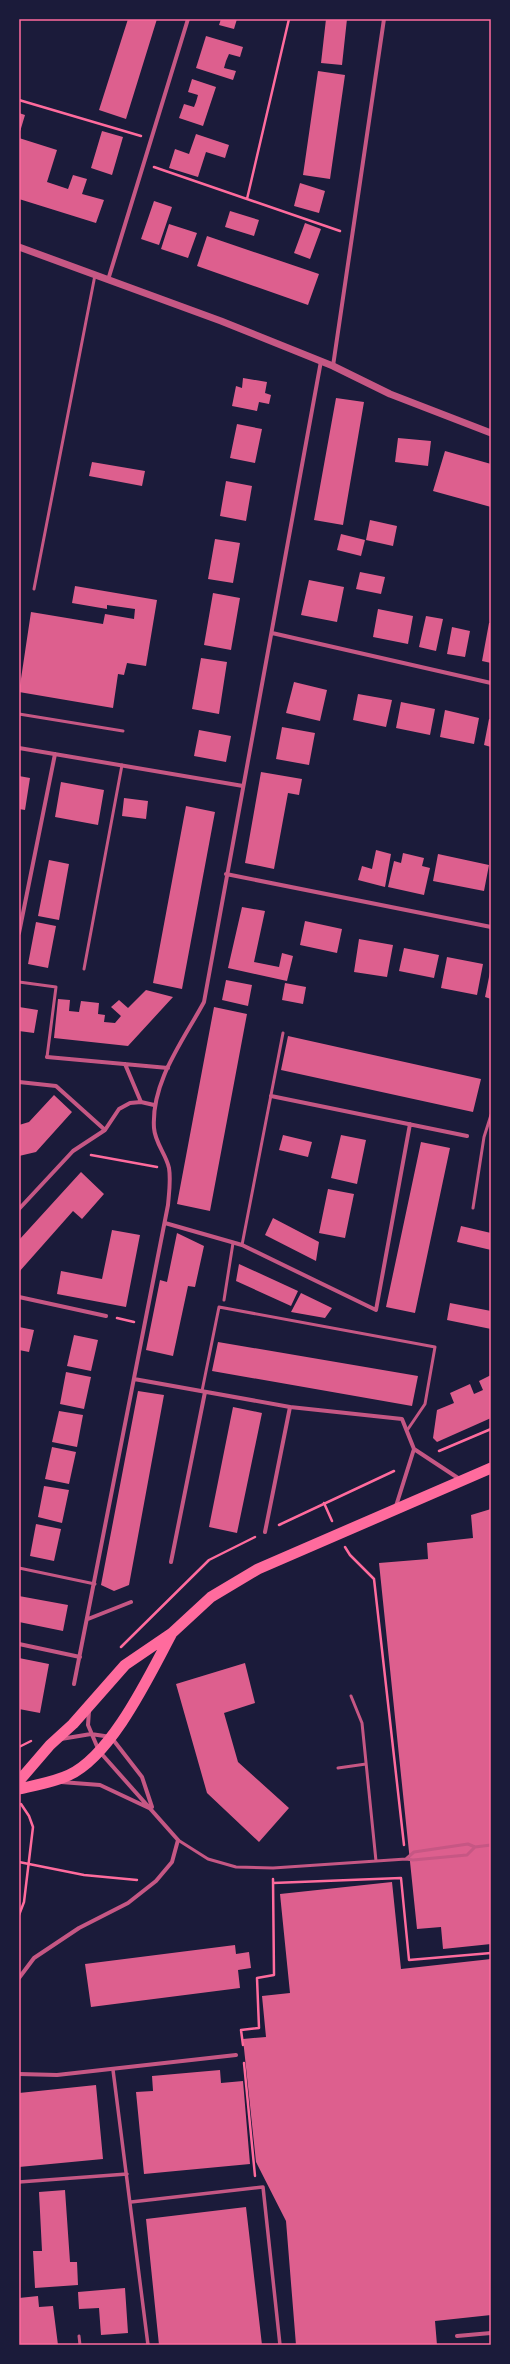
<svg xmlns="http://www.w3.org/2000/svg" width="510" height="2364" font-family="'Roboto Serif',serif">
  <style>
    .building { fill: #dd5f8e }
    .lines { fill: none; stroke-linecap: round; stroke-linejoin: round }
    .path { stroke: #ff6b9d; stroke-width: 2.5 }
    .service { stroke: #c65784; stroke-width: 3 }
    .pedestrian { stroke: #c65784; stroke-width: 3.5 }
    .minor { stroke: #c65784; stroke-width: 4 }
    .tertiary { stroke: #c65784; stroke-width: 7 }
    .trunk { stroke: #ff6b9d; stroke-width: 11 }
    .neatline { fill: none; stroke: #ff6b9d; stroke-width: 1.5 }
  </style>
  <rect width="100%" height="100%" fill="#1b1b3a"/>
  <!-- building -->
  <path class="building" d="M128,19H157L126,119L99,110Z
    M221,19H237L234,29L219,25Z
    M326,19H347L342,65L321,63Z
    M206,36L243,47L240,57L229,54L226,61L224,68L236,71L233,80L196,68Z
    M318,71L345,75L330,179L303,175Z
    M192,79L216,87L203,126L179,118L184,104L194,107L196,102L198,95L188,92Z
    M19,113L25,115L19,135Z
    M102,131L123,137L112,175L91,168Z
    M196,134L229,145L225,158L206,152L198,177L169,168L175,149L189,154Z
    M19,138L57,150L47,182L68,189L73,175L87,179L82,194L104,200L96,223L19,199Z
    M300,183L325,191L319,213L294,206Z
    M154,201L172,207L159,245L141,239Z
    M230,211L259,220L254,236L225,227Z
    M305,223L321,229L310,259L294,253Z
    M169,224L197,233L188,258L161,249Z
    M207,236L319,274L308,305L197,266Z
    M243,378L267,382L265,393L271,395L269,404L259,402L257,411L232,406L236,386L242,388Z
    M336,398L364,402L343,525L314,520Z
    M237,424L262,429L255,463L230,458Z
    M398,438L431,441L428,466L395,462Z
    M445,451L491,464V507L433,491Z
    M92,462L145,471L142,486L89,476Z
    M226,481L252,486L246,521L220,516Z
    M370,520L397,526L393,546L366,540Z
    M341,534L365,540L361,556L337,550Z
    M215,539L240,543L233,583L208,579Z
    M360,572L385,577L381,594L356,589Z
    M309,580L344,587L337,622L301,615Z
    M75,586L157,600L146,666L127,663L124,675L118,674L113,708L19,692L31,612L103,624L105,614L134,619L135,609L107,605V609L72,603Z
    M213,593L240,598L231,650L204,645Z
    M378,609L413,616L408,644L373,637Z
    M426,616L443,619L436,651L419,647Z
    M489,623H491V663L482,661Z
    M452,627L470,631L465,657L447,654Z
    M201,658L227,662L219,714L192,709Z
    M294,682L327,690L320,721L286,713Z
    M358,694L392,700L386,727L353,720Z
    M401,702L435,709L430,735L396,728Z
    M445,710L479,718L474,744L440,737Z
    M489,719H491V747L484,745Z
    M282,727L315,733L309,765L276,759Z
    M199,730L231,736L226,762L194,756Z
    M261,772L302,779L299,795L288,793L274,869L245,863Z
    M19,776L30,778L25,810L19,809Z
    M61,782L104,790L98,825L55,817Z
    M124,798L148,801L146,819L122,816Z
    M186,806L215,812L182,989L153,983Z
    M376,850L391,854L385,887L358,880L362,866L372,869Z
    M403,853L424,858L422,866L430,868L424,895L388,887L394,861L401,863Z
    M438,854L489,865L484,891L433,881Z
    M49,860L69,864L59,920L38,916Z
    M242,907L265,911L254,962L279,967L282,953L293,956L287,981L228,968Z
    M305,921L342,929L337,953L300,945Z
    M36,922L56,926L48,968L28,964Z
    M359,939L393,945L387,977L354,972Z
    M404,948L439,955L434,978L399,971Z
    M447,957L483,964L477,995L441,988Z
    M490,972H491V999L485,997Z
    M226,980L252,985L248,1006L222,1000Z
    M285,983L306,987L303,1004L282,1000Z
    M146,990L173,997L128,1046L54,1038L58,999L70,1000L69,1011L79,1012L81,1001L99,1003L98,1014L105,1015L104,1022L115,1023L121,1016L111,1007L119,1000L128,1008Z
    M19,1007L38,1010L34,1033L19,1031Z
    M214,1007L247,1014L210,1211L177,1204Z
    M288,1036L481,1079L473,1112L281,1070Z
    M54,1095L72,1112L36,1152L19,1156V1125L29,1122Z
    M283,1135L312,1142L308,1157L279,1150Z
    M341,1135L366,1140L357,1184L331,1178Z
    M421,1142L450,1148L415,1313L386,1307Z
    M81,1172L104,1194L82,1219L73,1211L19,1272V1240Z
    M328,1189L354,1194L345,1238L319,1233Z
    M273,1218L319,1242L316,1261L265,1235Z
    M461,1226L491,1233V1250L457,1242Z
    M112,1230L140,1235L126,1307L57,1294L61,1271L102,1279Z
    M177,1233L204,1246L195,1287L188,1286L173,1356L146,1350L160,1280L167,1282Z
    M239,1264L298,1291L291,1306L236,1281Z
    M301,1293L332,1308L325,1318L291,1312Z
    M450,1303L491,1311V1329L447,1320Z
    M19,1327L34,1330L29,1352L19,1350Z
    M74,1335L98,1340L91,1371L67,1366Z
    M218,1342L418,1376L412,1406L212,1371Z
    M66,1372L91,1377L84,1409L60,1404Z
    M491,1375V1418L437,1442L433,1438L437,1410L454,1403L450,1393L470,1384L474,1394L483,1390L479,1381Z
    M138,1391L164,1395L129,1585L114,1591L101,1585Z
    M233,1407L262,1413L237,1533L209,1527Z
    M59,1411L83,1415L77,1447L52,1442Z
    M52,1447L76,1452L69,1484L45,1479Z
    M44,1486L69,1490L62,1523L38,1517Z
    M491,1509V1944L443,1949L441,1927L417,1929L379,1563L428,1559L427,1543L473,1538L471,1515Z
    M36,1524L61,1529L54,1561L30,1556Z
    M19,1596L68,1605L63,1631L19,1622Z
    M19,1658L49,1664L40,1713L19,1709Z
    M245,1663L255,1703L224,1713L238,1762L289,1808L259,1842L207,1793L176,1684Z
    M392,1882L401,1969L491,1959V2315L435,2321L437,2345H296L286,2221L256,2162L243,2039L266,2037L262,1996L290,1993L280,1894Z
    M235,1945L236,1954L249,1952L251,1968L238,1970L240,1988L91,2007L85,1964Z
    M220,2070L221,2083L243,2081L250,2164L144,2174L136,2092L153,2091L152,2076Z
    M96,2085L103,2159L19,2167V2093Z
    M65,2190L70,2262H77L78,2285L35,2288L33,2251H42L39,2192Z
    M246,2207L262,2345H159L146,2219Z
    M125,2288L128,2333L101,2335L99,2308L79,2309L78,2292Z
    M38,2296L39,2307L53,2306L58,2345H19V2298Z"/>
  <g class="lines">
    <!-- path -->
    <path class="path" d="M19,100L141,136
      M154,167L340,231
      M247,199L289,19
      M91,1155L157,1167
      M117,1318L134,1322
      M439,1451L491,1429
      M324,1503L332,1521
      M279,1525L394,1471
      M345,1547L350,1555L374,1579L404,1845
      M121,1647L209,1560L255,1537
      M19,1747L31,1741
      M19,1862L84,1875L137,1880
      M273,1883L401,1878L409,1960L491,1953
      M19,1915L24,1902L33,1827L29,1816L21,1804
      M243,2045L241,2030L259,2028L257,1978L274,1975L273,1879
      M244,2063L255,2176"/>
    <!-- service -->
    <path class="service" d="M34,589L95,275
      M19,714L123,731
      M84,969L122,765
      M19,982L56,987L47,1057
      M473,1208L484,1137L491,1115
      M242,1245L283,1033
      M224,1300L233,1243
      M202,1391L219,1307L435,1347L425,1404L408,1429
      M19,1568L95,1584
      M351,1696L362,1723L376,1861
      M338,1768L366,1764
      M178,1840L208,1859L236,1867L273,1868L406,1859L413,1860L467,1855L475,1847
      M406,1859L414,1852L468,1844L475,1847L491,1845
      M79,2336L80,2345"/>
    <!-- pedestrian -->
    <path class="pedestrian" d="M113,2070L148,2345
      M19,2182L127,2174
      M131,2202L263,2187L280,2345"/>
    <!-- minor -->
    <path class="minor" d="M108,280L188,19
      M333,366L384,19
      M272,633L491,683
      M19,748L243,786
      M226,874L491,927
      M19,933L55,754
      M47,1057L168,1068
      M125,1064L141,1102
      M19,1082L56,1086L105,1130
      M271,1096L467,1136
      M19,1209L73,1151L105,1130L119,1109L130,1103L141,1102L154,1105
      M165,1223L242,1245L376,1310L410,1124
      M19,1297L106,1316
      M134,1379L290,1407L402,1419L414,1449L461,1480
      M396,1506L414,1449
      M265,1532L290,1407
      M171,1562L205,1392
      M88,1619L131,1602
      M19,1644L80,1657
      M74,1684L168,1205C169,1193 171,1180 169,1168C166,1154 155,1143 154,1128C151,1082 183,1041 204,1002L321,361
      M61,1739L91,1734L111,1737L142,1777L152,1807
      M61,1782L100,1785L149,1808
      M19,1978L34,1958L79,1928L128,1903L156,1881L172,1862L178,1840L99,1751L88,1725L89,1711
      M19,2074L57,2075L236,2055
      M457,2336L491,2333"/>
    <!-- tertiary -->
    <path class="tertiary" d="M19,247L221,321L333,366L390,394L491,433"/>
    <!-- trunk -->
    <path class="trunk" d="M19,1781L50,1745L73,1724L125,1665L172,1633L211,1597L258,1569L491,1468
      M19,1789C36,1785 54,1782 69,1775C112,1755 149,1676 171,1635"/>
  </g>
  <!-- border -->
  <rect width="510" height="2364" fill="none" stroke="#1b1b3a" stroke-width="40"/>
  <rect x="20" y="20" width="470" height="2324" class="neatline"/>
</svg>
